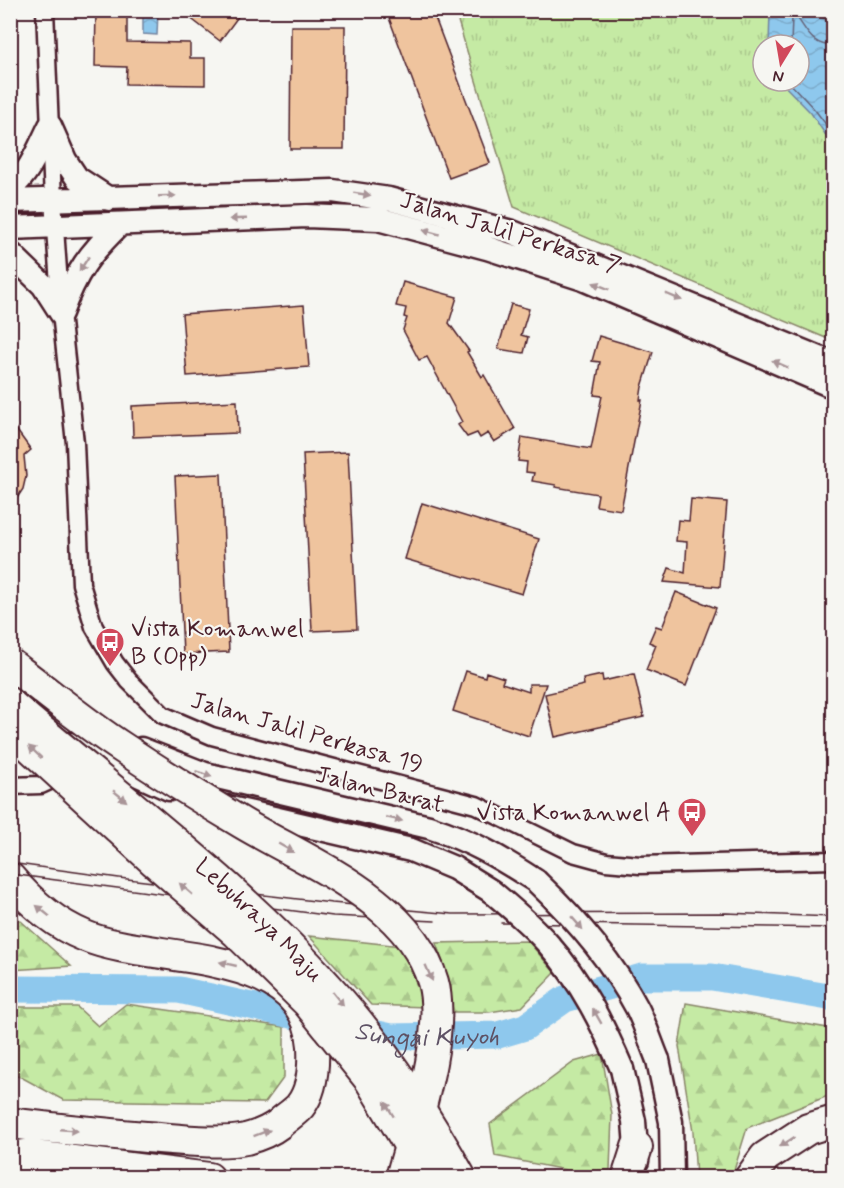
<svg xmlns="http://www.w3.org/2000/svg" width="844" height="1188" font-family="Mynerve,sans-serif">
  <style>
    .grass { fill: url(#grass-tufts); stroke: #888468; stroke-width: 1.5; fill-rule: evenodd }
    .forest { fill: url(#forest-firs); stroke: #888468; stroke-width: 1.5 }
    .water { fill: url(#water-waves); stroke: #73849f; stroke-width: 1.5 }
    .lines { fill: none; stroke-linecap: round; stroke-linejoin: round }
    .shore { stroke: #656379; stroke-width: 1.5 }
    .river { stroke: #8ec8ed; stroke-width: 27 }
    .building { fill: #efc49e; stroke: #4a1f2b; stroke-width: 1.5 }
    .street-casing { stroke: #4a1f2b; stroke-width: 21 }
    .secondary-casing { stroke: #4a1f2b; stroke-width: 27 }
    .highway-casing { stroke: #4a1f2b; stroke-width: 34 }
    .street { stroke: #f6f6f2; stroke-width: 16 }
    .secondary { stroke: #f6f6f2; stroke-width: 22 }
    .highway { stroke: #f6f6f2; stroke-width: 30 }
    .tram { stroke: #4a1f2b; stroke-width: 1.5 }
    .secondary-bridge-casing { stroke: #4a1f2b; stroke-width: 27; stroke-linecap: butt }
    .highway-bridge-casing { stroke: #4a1f2b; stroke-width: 34; stroke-linecap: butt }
    .secondary-bridge { stroke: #f6f6f2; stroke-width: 22 }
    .highway-bridge { stroke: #f6f6f2; stroke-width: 30 }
    .oneway { fill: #a99598 }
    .labels { text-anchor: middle; stroke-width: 4.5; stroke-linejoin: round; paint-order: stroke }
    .street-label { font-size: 24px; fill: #4a1f2b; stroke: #f6f6f2 }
    .poi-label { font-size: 24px; fill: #4a1f2b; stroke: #f6f6f2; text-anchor: start }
    .water-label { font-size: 26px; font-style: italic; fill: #5e5265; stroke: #f6f6f2 }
  </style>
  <defs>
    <pattern id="grass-tufts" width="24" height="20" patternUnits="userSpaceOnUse" patternTransform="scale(1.5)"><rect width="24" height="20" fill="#c5eaa4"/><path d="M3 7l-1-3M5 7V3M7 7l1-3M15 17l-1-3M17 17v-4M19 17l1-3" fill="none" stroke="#abc88d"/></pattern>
    <pattern id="forest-firs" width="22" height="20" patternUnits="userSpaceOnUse" patternTransform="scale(1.5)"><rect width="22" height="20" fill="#c5eaa4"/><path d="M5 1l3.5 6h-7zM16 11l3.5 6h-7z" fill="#abc88d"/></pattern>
    <pattern id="water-waves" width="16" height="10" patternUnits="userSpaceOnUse" patternTransform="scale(1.5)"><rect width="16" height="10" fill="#8ec8ed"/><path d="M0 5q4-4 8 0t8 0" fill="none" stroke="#7cabcb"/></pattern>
  </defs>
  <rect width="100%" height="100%" fill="#f6f6f2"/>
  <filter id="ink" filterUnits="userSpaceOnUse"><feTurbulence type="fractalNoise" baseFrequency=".0167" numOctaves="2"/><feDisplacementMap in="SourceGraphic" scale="12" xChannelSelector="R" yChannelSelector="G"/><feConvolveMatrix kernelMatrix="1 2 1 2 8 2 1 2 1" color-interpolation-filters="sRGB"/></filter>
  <g filter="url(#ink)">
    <!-- grass -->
    <path class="grass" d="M455,11H833V341L514,207ZM763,45H799V81H763Z"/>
    <!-- forest -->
    <path class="forest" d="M11,912L71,966L11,970Z
      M309,936L401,946L416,968L425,1007L371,1005Z
      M528,941L555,973L522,1007L489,1012H451V986L436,943Z
      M686,1003L833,1029V1094L747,1128L732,1177H696L693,1132L679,1046Z
      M126,1004L284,1027V1077L265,1103L63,1100L21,1077L11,1075V1007H77L98,1026Z
      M602,1054L612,1115L610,1170L576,1172L495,1156L490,1124L574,1062Z"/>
    <!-- water -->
    <path class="water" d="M143,11H158L157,35L143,34Z
      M770,11H818L824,19L833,24V146L811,113L780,81H799V45H769Z"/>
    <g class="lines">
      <!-- shore -->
      <path class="shore" d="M791,45L792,17L795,15C807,29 809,45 834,46
        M788,81L815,110L834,135"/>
      <!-- river -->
      <path class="river" id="s1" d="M10,989L179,990L391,1037L498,1035L525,1027L565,999L642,977H712L834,998"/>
    </g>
    <!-- building -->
    <path class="building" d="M96,10H127V42L190,43V58H205V85L126,84L127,67L95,66Z
      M180,10H243L220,41Z
      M386,10H432L490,163L449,178Z
      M291,26H345L344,149H290Z
      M403,282L457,297L449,323L469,351L467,352L482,377L484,375L515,429L494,442L488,433L480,438L477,433L467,437L458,425L462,422L427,357L419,360L403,330L407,318L404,317L406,308L396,306Z
      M511,304L529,309L521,335L528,337L524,353L498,349Z
      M304,305L309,367L187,376L182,314Z
      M599,336L653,352L642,387L640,400H642L621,510L596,506L598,494L555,487L556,485L532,481L534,473L526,472L527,462L518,461L522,437L591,449L602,396L594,395L600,362L592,361Z
      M237,401L238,433L133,437L132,406Z
      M10,421L31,450L24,456L26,476L23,489L10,509Z
      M348,452L357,629L312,631L303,454Z
      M221,474L229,652L183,654L175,476Z
      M691,499L727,502L720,587L664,582L669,568L685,573L687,542L676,541L678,520L689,521Z
      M422,503L539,539L522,594L405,559Z
      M676,592L716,608L686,686L646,670L656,645L649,642L656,626L662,628Z
      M466,671L485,677L486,672L504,678L502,683L529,692V684H546L529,736L453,711Z
      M634,674L644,717L555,737L545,694L584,685L583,679L602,675L603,681Z"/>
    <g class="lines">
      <!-- street casing -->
      <g class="street-casing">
        <path id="street" d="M45,10L53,200L61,313L75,443L81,584L94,627L115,663L129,681L163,715L212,736L476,805L573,853L606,862L640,865L834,860
          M10,786L41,785L67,773"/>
      </g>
      <!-- secondary casing -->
      <g class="secondary-casing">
        <path id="secondary" d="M50,126L65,160L77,178L109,199
          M10,189C30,173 39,148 50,126
          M10,201L333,191L389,199L512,232L834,364
          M10,228L307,216L378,219L487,248L583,279L834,387
          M10,253L43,285L61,313
          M61,313C76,272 89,254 120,224
          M70,744L169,789
          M141,749L205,774L429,827C472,841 499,857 536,881
          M226,807L411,850L454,868L491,891
          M658,1060L671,1122L672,1178
          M622,1069L634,1121L637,1161"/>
      </g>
      <!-- highway casing -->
      <g class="highway-casing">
        <path id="highway" d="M10,878C31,903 55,924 85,936C152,965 305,943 313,1046C314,1066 313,1090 300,1106C294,1113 285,1118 279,1124C270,1131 257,1136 246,1139C218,1145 175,1139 146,1137C101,1133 56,1129 10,1123
          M10,1158L25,1155L209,1178
          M627,1178L637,1147
          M750,1178L765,1157L808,1129L834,1121"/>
      </g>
      <!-- street -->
      <use href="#street" class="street"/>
      <!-- secondary -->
      <use href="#secondary" class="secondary"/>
      <!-- highway -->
      <use href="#highway" class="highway"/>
      <!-- tram -->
      <path class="tram" d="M10,863L119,878L332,903L453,914L726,913L834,917
        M10,874L333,916L435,921
        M501,923L834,928"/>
      <!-- secondary-bridge casing -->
      <g class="secondary-bridge-casing">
        <path id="secondary-bridge" d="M536,881C576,919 611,959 637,1008C645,1024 651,1043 658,1060
          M491,891C511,908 532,925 549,945C581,981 603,1025 622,1069"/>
      </g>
      <!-- highway-bridge casing -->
      <g class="highway-bridge-casing">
        <g id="highway-bridge">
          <path d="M10,664C48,692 84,723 123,748C162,774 202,799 242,823C309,863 410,901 433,982C447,1033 415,1126 401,1178"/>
          <path id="s2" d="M10,704C118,797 234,882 329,988C381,1045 423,1110 461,1178"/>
          <path d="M17,735L155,862L237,933L308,1003L370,1080L429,1178"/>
        </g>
      </g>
      <!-- secondary-bridge -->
      <use href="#secondary-bridge" class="secondary-bridge"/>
      <!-- highway-bridge -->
      <use href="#highway-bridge" class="highway-bridge"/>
    </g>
    <!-- one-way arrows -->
    <defs><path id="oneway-solid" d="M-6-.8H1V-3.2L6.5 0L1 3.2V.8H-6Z" transform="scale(1.5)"/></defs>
    <g class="oneway">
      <use href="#oneway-solid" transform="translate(362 194) rotate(9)"/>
      <use href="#oneway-solid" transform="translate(167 196) rotate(-2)"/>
      <use href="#oneway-solid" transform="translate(238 219) rotate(178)"/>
      <use href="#oneway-solid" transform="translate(431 232) rotate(-164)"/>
      <use href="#oneway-solid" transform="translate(84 264) rotate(123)"/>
      <use href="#oneway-solid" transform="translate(601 286) rotate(-158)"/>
      <use href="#oneway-solid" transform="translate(674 297) rotate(23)"/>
      <use href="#oneway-solid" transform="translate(780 364) rotate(-156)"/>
      <use href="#oneway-solid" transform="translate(35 752) rotate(-137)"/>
      <use href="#oneway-solid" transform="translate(204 774) rotate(18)"/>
      <use href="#oneway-solid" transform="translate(120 796) rotate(39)"/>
      <use href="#oneway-solid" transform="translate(394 819) rotate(13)"/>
      <use href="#oneway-solid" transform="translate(286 848) rotate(30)"/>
      <use href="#oneway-solid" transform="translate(186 889) rotate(-139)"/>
      <use href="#oneway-solid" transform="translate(43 911) rotate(-141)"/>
      <use href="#oneway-solid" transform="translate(577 923) rotate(49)"/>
      <use href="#oneway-solid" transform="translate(228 964) rotate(-167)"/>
      <use href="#oneway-solid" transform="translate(429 973) rotate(67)"/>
      <use href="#oneway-solid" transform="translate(338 999) rotate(51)"/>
      <use href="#oneway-solid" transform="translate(597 1016) rotate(-120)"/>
      <use href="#oneway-solid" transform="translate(389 1109) rotate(-122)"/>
      <use href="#oneway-solid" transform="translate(69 1130) rotate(5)"/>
      <use href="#oneway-solid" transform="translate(262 1133) rotate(-20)"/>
      <use href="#oneway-solid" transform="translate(787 1142) rotate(147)"/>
    </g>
  </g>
  <!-- icons -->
  <defs>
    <g id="bus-pin" transform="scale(1.5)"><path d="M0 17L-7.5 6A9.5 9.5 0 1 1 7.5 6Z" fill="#d1495b" stroke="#f6f6f2"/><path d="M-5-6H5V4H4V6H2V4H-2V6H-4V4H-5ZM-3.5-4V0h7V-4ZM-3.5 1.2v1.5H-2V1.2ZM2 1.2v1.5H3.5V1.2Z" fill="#fff"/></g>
  </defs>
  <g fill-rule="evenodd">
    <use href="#bus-pin" x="110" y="642"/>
    <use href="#bus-pin" x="692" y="812"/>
  </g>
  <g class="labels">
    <!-- street labels -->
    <g class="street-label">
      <text transform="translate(511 232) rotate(17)" y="8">Jalan Jalil Perkasa 7</text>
      <text transform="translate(307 732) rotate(16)" y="8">Jalan Jalil Perkasa 19</text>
      <text transform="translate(380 789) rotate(14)" y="8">Jalan Barat</text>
      <text dy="8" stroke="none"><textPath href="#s2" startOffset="330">Lebuhraya Maju</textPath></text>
    </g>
    <!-- poi labels -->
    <g class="poi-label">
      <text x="131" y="636">Vista Komanwel<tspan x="131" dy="28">B (Opp)</tspan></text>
      <text x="671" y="820" text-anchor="end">Vista Komanwel A</text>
    </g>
    <!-- water labels -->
    <g class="water-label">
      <text dy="9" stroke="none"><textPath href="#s1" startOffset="422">Sungai Kuyoh</textPath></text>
    </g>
  </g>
  <!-- margin -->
  <rect width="844" height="1188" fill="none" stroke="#f6f6f2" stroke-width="36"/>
  <rect x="18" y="18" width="808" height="1152" fill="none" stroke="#4a1f2b" stroke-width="2" filter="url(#ink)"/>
  <!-- north arrow -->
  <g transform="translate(781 63) rotate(191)"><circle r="28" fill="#f6f6f2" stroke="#b1a0a2" stroke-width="1.5"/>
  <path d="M0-4.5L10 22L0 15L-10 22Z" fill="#d1495b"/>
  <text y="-9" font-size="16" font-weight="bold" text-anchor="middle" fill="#4a1f2b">N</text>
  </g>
</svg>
